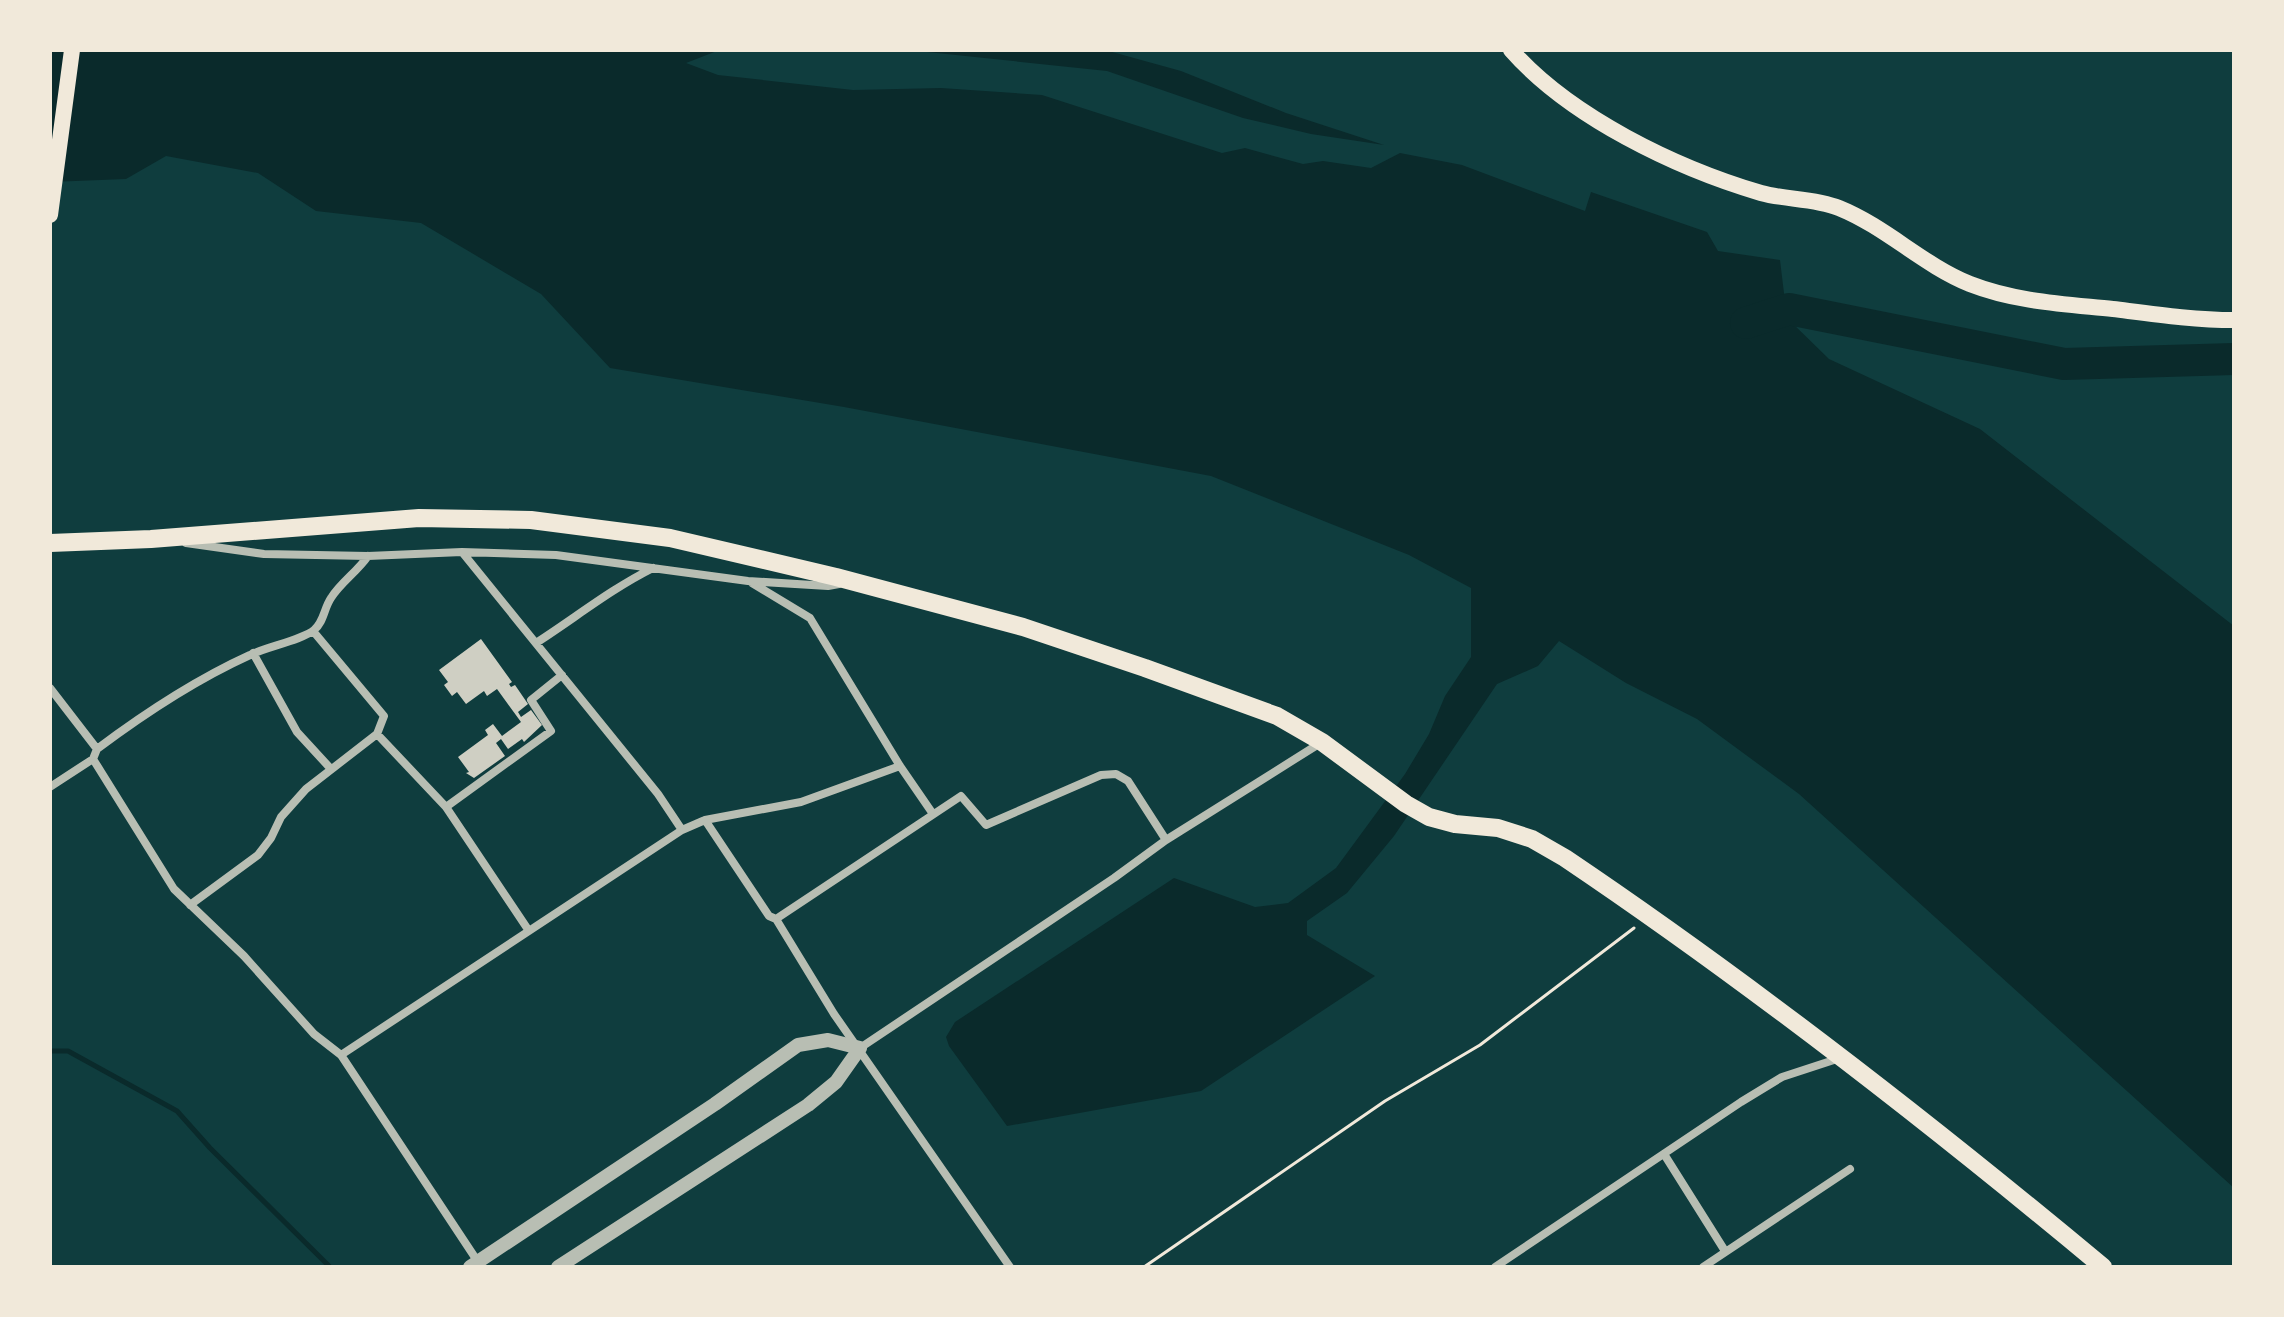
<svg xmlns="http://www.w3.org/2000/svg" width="2284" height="1317" font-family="Poppins,sans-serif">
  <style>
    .water { fill: #0a2a2b }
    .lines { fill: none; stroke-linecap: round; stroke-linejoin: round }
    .stream { stroke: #0a2a2b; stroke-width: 5 }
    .river { stroke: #0a2a2b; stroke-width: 32 }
    .building { fill: #cfcfc3 }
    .path { stroke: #f1e9da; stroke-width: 3 }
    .minor { stroke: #b8beb3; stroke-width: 8 }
    .tertiary { stroke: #b8beb3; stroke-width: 14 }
    .secondary { stroke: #f1e9da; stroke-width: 16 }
    .primary { stroke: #f1e9da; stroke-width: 18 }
  </style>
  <rect width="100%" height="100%" fill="#0f3d3e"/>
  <!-- water -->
  <path class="water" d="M50,50H867L717,51L686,63L718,75L853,90L941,88L1042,95L1222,153L1245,148L1303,164L1323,161L1371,168L1400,153L1462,165L1585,211L1591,192L1707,232L1718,251L1780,260L1787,318L1829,359L1980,429L2234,626V1188L1799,794L1697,719L1626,683L1559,641L1538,666L1497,684L1394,836L1347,893L1307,921V935L1375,976L1201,1091L1007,1126L949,1046L946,1037L955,1022L1174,878L1255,907L1288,903L1336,868L1405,774L1429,734L1445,696L1471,657V588L1409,555L1211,476L844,407L610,368L541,294L421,223L316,211L258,173L166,156L126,179L50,182Z
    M908,50H1105L1181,71L1286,113L1384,145L1311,134L1243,118L1107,71Z"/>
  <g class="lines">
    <!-- stream -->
    <path class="stream" d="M50,1051H68L177,1111L210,1148L330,1267"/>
    <!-- river -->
    <path class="river" d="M1746,323L1789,309L2064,364L2234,359"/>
  </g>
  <!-- building -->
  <path class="building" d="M481,639L512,682L509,684L511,687L515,685L528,704L518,712L521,717L531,710L542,725L524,742L522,739L508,749L501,739L496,743L505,756L474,778L466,773L469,772L458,757L488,735L485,730L493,724L502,736L521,722L497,689L487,696L484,691L466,704L457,692L452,696L444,685L448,682L439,670Z"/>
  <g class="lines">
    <!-- path -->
    <path class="path" d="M1144,1267L1385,1101L1480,1045L1634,928"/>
    <!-- minor -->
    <path class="minor" d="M186,543L264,554L368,556L462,552L658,794L682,830
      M462,552L556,555L748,581L828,586L839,584
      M752,583L810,618L900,766L933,814
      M536,643C575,618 611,589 653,568
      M253,653L297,732L331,769
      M50,688L97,749
      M377,734L446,807L529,931
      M93,759L174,889L244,956L314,1034L341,1055L478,1262
      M50,787L93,759L97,749C145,713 195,680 250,655C266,647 302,640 314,630C324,622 324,608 331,598C341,582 357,572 368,556
      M446,807L551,731L531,700L562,675
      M705,820L801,802L900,766
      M190,905L258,855L271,838L281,817L306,789L377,734L384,716L313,631
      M776,919L961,796L986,825L1101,775L1116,774L1128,781L1166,840
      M860,1048L1114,878L1166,840L1322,742
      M341,1055L682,830L705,820L769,916L776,919L834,1014L1010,1267
      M1664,1154L1725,1251
      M1495,1267L1741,1102L1782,1077L1840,1058
      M1703,1267L1850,1169"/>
    <!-- tertiary -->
    <path class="tertiary" d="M470,1267L715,1104L798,1045L828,1040L860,1048L836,1082L808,1105L558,1267"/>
    <!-- secondary -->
    <path class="secondary" d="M1511,50C1570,117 1676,168 1761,193C1786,200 1814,198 1839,208C1886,227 1923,265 1970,284C2016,302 2065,304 2113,309C2153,314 2194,320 2234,320
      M50,215L72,50"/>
    <!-- primary -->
    <path class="primary" d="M50,543L151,539L419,518L531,520L670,538L836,577L1023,627L1145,668L1277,716L1322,742L1406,804L1429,817L1455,824L1498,828L1532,839L1565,858C1752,984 1930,1123 2103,1267"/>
  </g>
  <!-- border -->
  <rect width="2284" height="1317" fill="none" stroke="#f1e9da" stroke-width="104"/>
</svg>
